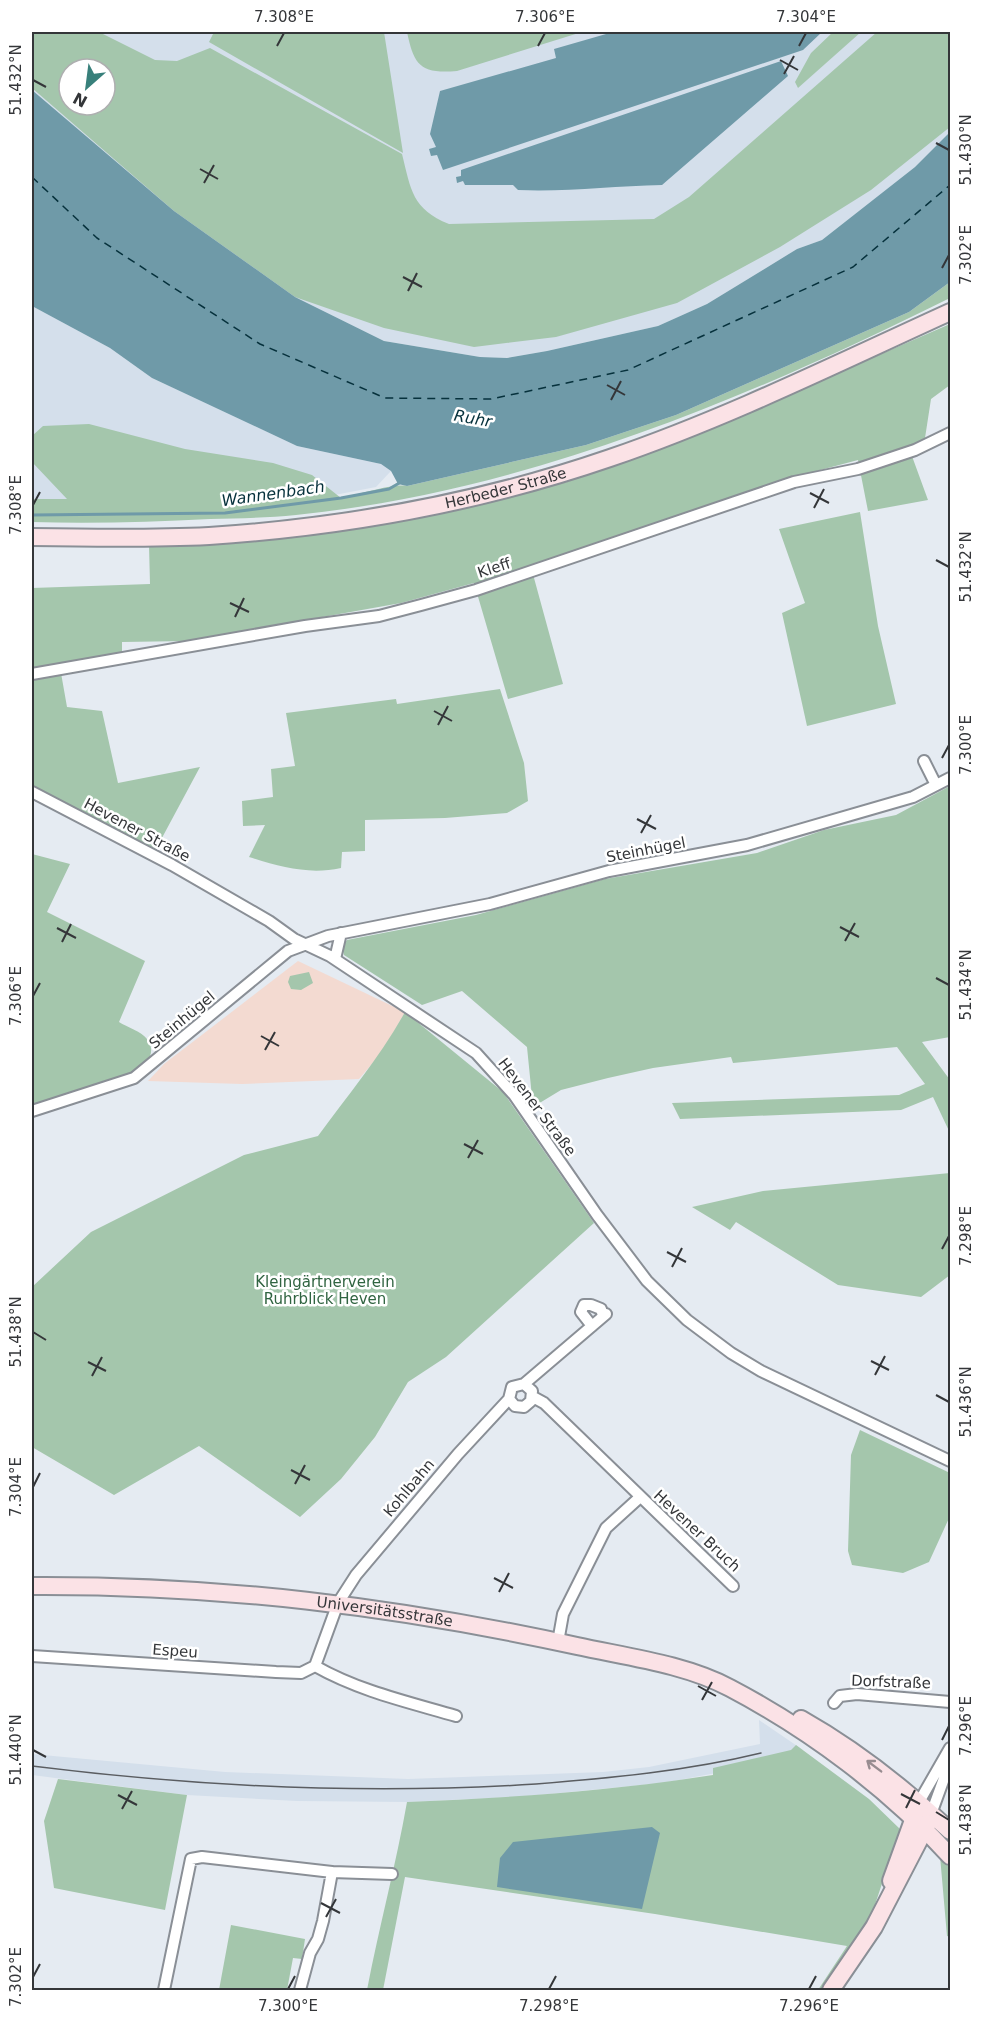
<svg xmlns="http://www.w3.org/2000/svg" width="982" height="2022" font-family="'DejaVu Sans',sans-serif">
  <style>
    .built { fill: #d4dfeb; fill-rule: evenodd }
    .education { fill: #f3dad1 }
    .green { fill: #a4c6ac; fill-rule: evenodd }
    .water { fill: #6f9aa8 }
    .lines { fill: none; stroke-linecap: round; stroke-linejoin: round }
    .stream { stroke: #6f9aa8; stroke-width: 3 }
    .ferry { stroke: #06313c; stroke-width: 1.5; stroke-dasharray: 8 6; stroke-linecap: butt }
    .street-casing { stroke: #8a8f96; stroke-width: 14 }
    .secondary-casing { stroke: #8a8f96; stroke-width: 20 }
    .street { stroke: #fff; stroke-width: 10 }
    .secondary { stroke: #fbe2e6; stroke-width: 16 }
    .tram { stroke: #5a5d61; stroke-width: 1.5 }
    .oneway { stroke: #988c90 }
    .ticks { fill: none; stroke: #343639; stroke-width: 2 }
    .labels { text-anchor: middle; stroke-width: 5; stroke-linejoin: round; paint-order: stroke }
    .street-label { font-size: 15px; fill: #343639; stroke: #fff }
    .park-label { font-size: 15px; fill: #306441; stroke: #fff }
    .water-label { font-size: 16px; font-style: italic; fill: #06313c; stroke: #fff }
    .neatline { fill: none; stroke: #343639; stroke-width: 2 }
    .ticks-label { font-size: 15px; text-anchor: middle; fill: #343639 }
  </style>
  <rect width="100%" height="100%" fill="#e5ebf2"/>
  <!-- built -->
  <path class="built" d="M32,32H950V132L915,167L822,240L797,249L707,304L658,326L547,351L507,358L480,357L384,341L295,297L174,211L32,90ZM69,69H105V105H69Z
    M32,306L110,348L152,378L297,446L381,464L391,471L376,487L298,502L32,510Z
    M759,1720L803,1750L716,1773L663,1783L518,1797L407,1802L297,1801L187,1795L32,1775V1754L225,1772L408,1779L603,1772L649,1767L760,1744Z"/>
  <!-- education -->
  <path class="education" d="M298,961L405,1012L383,1051L359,1079L242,1084L148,1081L164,1064Z"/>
  <!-- green -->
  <path class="green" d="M32,32H99L155,60L177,61L210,48L402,154C411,190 412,209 449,224L654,219L689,197L877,32H950V127L871,190L780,247L677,303L556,337L474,347L384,328L295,297L174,211L32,88ZM69,69H105V105H69Z
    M214,32H384L403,153L209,42Z
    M407,32H582L457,71C420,74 414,65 407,32Z
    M833,32H861L798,88L795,82L811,53Z
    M950,282V298C747,399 524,492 296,515C268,518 238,518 210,519C150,522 91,524 32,522V499H67L32,462V436L43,426L89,424L185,449L273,463L312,475L341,498C357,495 394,483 407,486L586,445L676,415L909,312Z
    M950,324V385L931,399L925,438L909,448L928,500L868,511L858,460L794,477L531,567L563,684L508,699L474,583L401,603L188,641L122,642V655L32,669V588L150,584L149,545L269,538L360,528L456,509L567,482L721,424Z
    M860,512L878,626L896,704L807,726L782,613L805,603L779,529Z
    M61,673L67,707L102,711L118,783L200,767L156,849L32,788V678Z
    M500,689L524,763L528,801L507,813L445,818L365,820V851L342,852L341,868C309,875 280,867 249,857L265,825L243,826L242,801L273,797L271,769L295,766L286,713L396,699L397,704Z
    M950,786V1037L922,1042L950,1080V1133L933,1097L901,1110L680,1119L672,1103L899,1095L925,1084L897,1047L733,1063L731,1057L653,1068L608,1078L561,1090L533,1107L527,1047L462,991L422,1005L344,955L342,947L347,940L476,915L605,879L757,853L824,830L896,815Z
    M32,854L70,864L47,912L145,961L119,1022C127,1027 142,1032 147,1039C175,1077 53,1099 32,1104Z
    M309,972L313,983L301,990L291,989L288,982L290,976Z
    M405,1012L503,1092L594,1223L446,1357L408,1382L375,1437L341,1479L300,1517L199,1446L114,1495L32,1447V1287L91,1232L244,1155L318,1136C348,1095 380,1057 405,1012Z
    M950,1173V1275L921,1297L838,1285L736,1222L730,1230L692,1207L763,1191Z
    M860,1430L950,1473V1516L929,1562L903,1573L852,1565L848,1551L851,1455Z
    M796,1745L869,1799L900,1829L868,1926L838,1990H818L847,1946L655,1914L405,1877L383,1990H367C379,1927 396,1865 407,1802C509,1798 611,1791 713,1775V1768L791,1750Z
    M58,1779L187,1795L165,1910L54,1888L44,1821Z
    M940,1856L950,1868V1937L947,1936Z
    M231,1925L305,1939L302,1959L293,1958L287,1990H219Z"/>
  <!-- water -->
  <path class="water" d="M613,32H822L803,50L443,170L437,155L431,156L429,149L436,147L430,134L440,91L556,58L554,49Z
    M781,61L788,76L662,185C613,186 567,192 518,190L513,185H465L463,181L457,183L456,177L461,176V170Z
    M32,90L174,211L295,297L384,341L480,357L507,358L547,351L658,326L707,304L797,249L822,240L915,167L950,132V282L909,312L676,415L586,445L407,486L398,484L391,471L381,464L297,446L152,378L110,348L32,306Z
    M652,1827L660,1833L642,1909L497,1887L500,1858L513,1842Z"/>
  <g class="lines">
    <!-- stream -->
    <path class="stream" d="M32,515L225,513L341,498L389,489L401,482"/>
    <!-- ferry -->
    <path class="ferry" d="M32,177L97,238L260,344L385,398L491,399L628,370L853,267L950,185"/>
    <!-- street casing -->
    <g class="street-casing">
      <path id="street" d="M32,674L305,626L379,616L421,605L476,590L794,482L858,469L915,450L950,433
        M924,761L936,785
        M32,792L172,865L269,921L294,939L330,956L476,1053L514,1095L597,1215L647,1281L687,1320L731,1353L761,1371L950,1461
        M335,959L341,933
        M32,1111L134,1078L288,951L328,936L490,904L609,871L747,845L913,797L950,778
        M592,1326L581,1312L584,1305H591L601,1309L603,1316
        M524,1384L606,1314
        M533,1397L544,1403L733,1586
        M558,1642L563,1614L606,1528L639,1498
        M32,1656L276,1672L301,1673L315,1666L338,1603L356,1575L458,1454L509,1399L512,1387L524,1384L532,1391L531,1401L524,1407L515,1406L509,1399
        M315,1666C359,1691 408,1702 456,1716
        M834,1703L840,1696L857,1694L950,1702
        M919,1802L950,1748
        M931,1814L950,1762
        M164,1990L191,1859L202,1857L332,1872L392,1874
        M300,1990L310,1953L318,1939L323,1921L332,1872"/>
    </g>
    <!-- secondary casing -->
    <g class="secondary-casing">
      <g id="secondary">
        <path id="s1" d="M32,537C91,538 150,539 209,536C345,527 482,502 610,458C727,418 838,363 950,312"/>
        <path id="s2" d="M32,1586C220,1585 394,1606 577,1646C627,1657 685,1664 730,1688C810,1730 889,1789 950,1856"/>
        <path d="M801,1719C856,1750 904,1788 950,1831"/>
        <path d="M891,1881L916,1812"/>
        <path d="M831,1990L874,1927L928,1823"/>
      </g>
    </g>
    <!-- street -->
    <use href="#street" class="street"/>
    <!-- secondary -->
    <use href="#secondary" class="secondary"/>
    <!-- tram -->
    <path class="tram" d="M32,1766C200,1787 366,1795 536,1784C611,1778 687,1771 761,1753"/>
  </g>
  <!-- one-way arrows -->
  <defs><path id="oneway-shaft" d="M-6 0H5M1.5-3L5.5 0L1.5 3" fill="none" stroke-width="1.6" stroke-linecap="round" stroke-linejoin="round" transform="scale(1.5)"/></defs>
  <use class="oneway" href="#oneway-shaft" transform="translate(874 1766) rotate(-143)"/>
  <!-- ticks -->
  <path class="ticks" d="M277,46L284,33M538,46L545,33M799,46L806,33M780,60L798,70M784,74L794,56M33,80L46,87M936,143L949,150M200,169L218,179M204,183L214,165M942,268L949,255M403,277L422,287M408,291L417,273M607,385L625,395M611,400L621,381M810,493L829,503M33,505L40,492M814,508L824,489M936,560L949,567M230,603L249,612M235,617L244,598M434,711L452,721M438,725L448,706M942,758L949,745M637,819L656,829M641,833L651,815M840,927L859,937M57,928L76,938M845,941L855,923M62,942L71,924M936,978L949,985M33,996L40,983M261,1036L279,1046M265,1050L275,1032M464,1144L483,1154M468,1158L478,1140M942,1249L949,1236M667,1252L686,1262M672,1267L682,1248M33,1332L46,1340M871,1361L889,1370M88,1362L106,1371M875,1375L885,1356M92,1376L102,1357M936,1395L949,1402M291,1470L310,1480M295,1484L305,1465M33,1487L40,1473M494,1578L513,1588M499,1592L509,1573M698,1686L716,1696M702,1700L712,1682M942,1740L949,1726M33,1750L46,1757M901,1794L920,1804M118,1795L137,1805M906,1808L915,1790M122,1809L132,1791M936,1812L949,1820M321,1903L340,1913M326,1917L336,1899M33,1977L40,1964M288,1989L295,1976M549,1989L556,1976M809,1989L816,1976"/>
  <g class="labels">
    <!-- street labels -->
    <g class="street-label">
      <text dy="5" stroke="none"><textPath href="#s1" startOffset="478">Herbeder Straße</textPath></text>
      <text transform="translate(494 568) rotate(-18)" y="5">Kleff</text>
      <text transform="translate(137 830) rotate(28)" y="5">Hevener Straße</text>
      <text transform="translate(646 850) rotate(-11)" y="5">Steinhügel</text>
      <text transform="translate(182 1020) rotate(-40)" y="5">Steinhügel</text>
      <text transform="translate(537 1107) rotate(53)" y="5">Hevener Straße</text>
      <text transform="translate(409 1488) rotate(-50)" y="5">Kohlbahn</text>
      <text transform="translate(697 1531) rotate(43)" y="5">Hevener Bruch</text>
      <text dy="5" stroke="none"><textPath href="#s2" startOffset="354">Universitätsstraße</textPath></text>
      <text transform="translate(175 1651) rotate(4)" y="5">Espeu</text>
      <text transform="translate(891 1682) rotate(2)" y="5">Dorfstraße</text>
    </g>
    <!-- park labels -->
    <g class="park-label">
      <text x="325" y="1287">Kleingärtnerverein<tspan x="325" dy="17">Ruhrblick Heven</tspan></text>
    </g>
    <!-- water labels -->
    <g class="water-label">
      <text transform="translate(473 418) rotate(10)" y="6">Ruhr</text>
      <text transform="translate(273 493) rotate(-8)" y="6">Wannenbach</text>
    </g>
  </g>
  <!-- border -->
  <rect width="982" height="2022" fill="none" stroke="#ffffff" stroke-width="66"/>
  <!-- north arrow -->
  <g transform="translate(87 87) rotate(208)"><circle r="28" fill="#ffffff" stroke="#aeafb0" stroke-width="1.5"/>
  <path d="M0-4.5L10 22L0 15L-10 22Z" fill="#38807b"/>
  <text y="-9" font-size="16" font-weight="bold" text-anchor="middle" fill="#343639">N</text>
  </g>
  <rect x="33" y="33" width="916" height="1956" class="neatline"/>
  <g class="ticks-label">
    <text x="284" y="22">7.308°E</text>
    <text x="545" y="22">7.306°E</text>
    <text x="806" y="22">7.304°E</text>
    <text transform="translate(16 80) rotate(-90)" y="5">51.432°N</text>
    <text transform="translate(966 150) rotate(-90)" y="5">51.430°N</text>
    <text transform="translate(966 255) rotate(-90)" y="5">7.302°E</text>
    <text transform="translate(16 505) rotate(-90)" y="5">7.308°E</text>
    <text transform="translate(966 567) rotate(-90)" y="5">51.432°N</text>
    <text transform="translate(966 745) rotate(-90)" y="5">7.300°E</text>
    <text transform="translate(966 985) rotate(-90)" y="5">51.434°N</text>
    <text transform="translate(16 996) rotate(-90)" y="5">7.306°E</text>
    <text transform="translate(966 1236) rotate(-90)" y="5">7.298°E</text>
    <text transform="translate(16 1332) rotate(-90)" y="5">51.438°N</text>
    <text transform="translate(966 1402) rotate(-90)" y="5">51.436°N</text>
    <text transform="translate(16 1487) rotate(-90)" y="5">7.304°E</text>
    <text transform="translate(966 1726) rotate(-90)" y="5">7.296°E</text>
    <text transform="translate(16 1750) rotate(-90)" y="5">51.440°N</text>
    <text transform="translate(966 1820) rotate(-90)" y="5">51.438°N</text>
    <text transform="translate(16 1977) rotate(-90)" y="5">7.302°E</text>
    <text x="288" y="2011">7.300°E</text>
    <text x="549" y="2011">7.298°E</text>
    <text x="809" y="2011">7.296°E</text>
  </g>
</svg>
